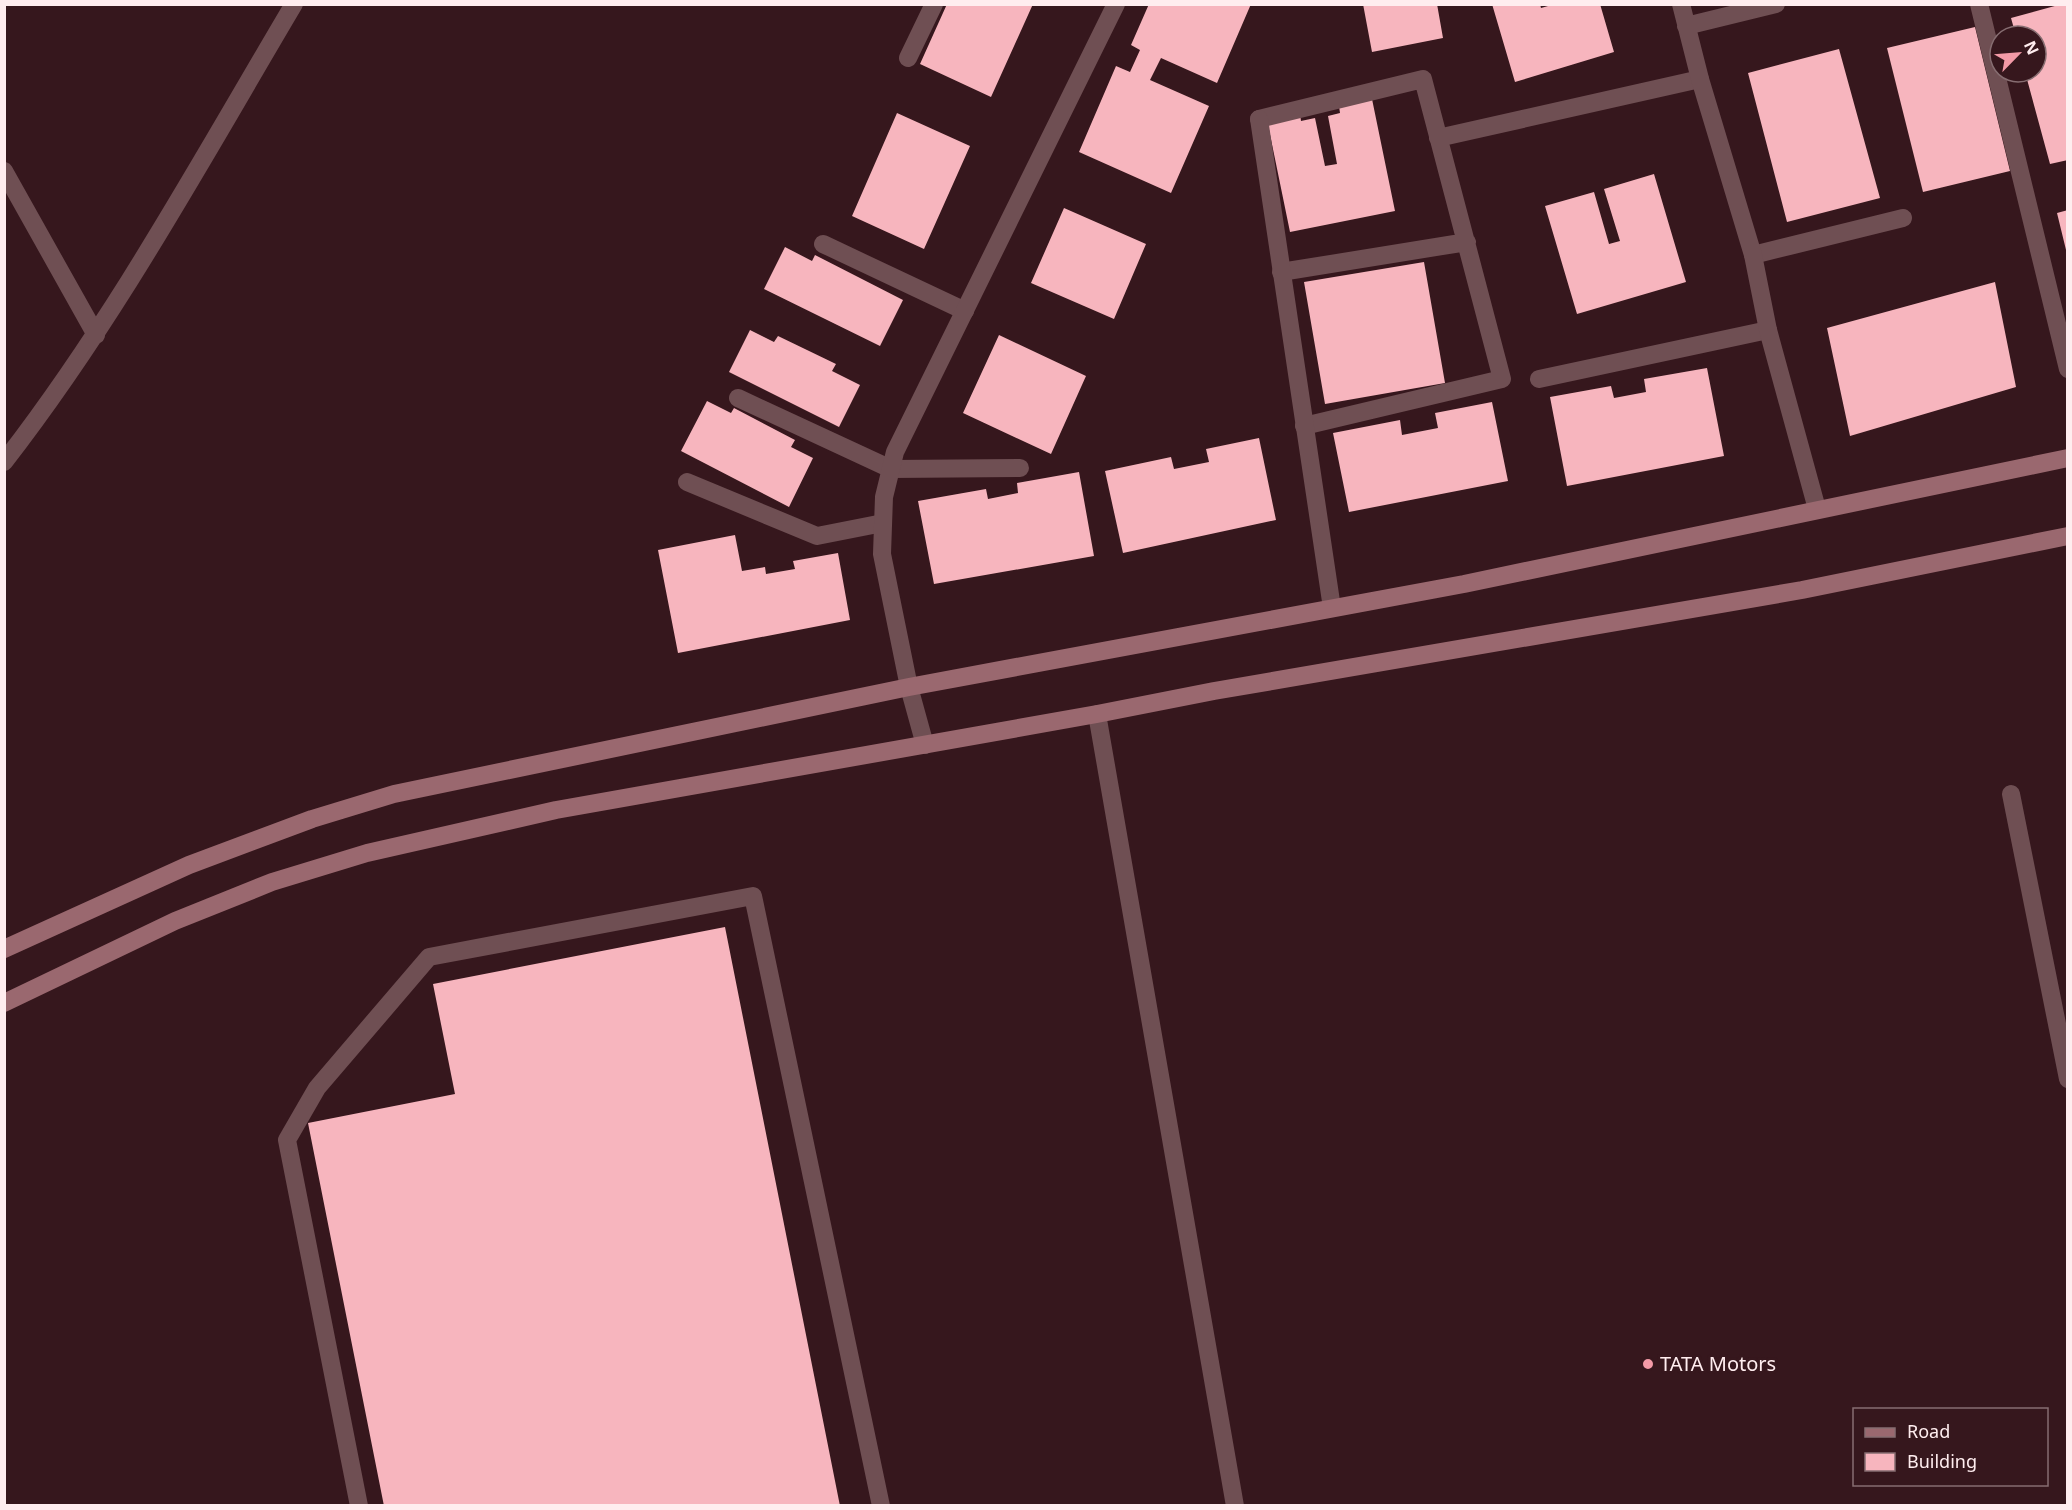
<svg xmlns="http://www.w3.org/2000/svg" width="2072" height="1510" font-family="'Noto Sans',sans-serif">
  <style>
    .building { fill: #f7b5be }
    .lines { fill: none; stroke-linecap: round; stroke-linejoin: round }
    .lane { stroke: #6f4f53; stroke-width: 18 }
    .street { stroke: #6f4f53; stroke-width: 18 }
    .secondary { stroke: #9a686f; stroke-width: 18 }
    .poi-dot { fill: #f39aa7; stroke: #36171d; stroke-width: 2 }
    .labels { text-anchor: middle; stroke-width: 6; stroke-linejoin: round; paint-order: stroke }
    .poi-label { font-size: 20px; fill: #ffedef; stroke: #36171d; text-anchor: start }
  </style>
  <rect width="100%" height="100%" fill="#36171d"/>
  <!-- building -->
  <path class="building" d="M947,4H1033L991,97L920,64Z
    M1149,4H1251L1217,83L1161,58L1150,80L1209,106L1171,193L1079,152L1116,66L1130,72L1140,50L1131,45Z
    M1363,4H1437L1443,38L1372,52Z
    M1492,4H1540L1541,8L1555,4H1600L1614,52L1515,82Z
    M2062,4H2068V160L2050,164L2025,72H2036V36H2016L2011,18Z
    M1975,27L2010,171L1923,192L1887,48Z
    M1839,49L1880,198L1787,222L1748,73Z
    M1372,99L1395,211L1290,232L1267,120L1300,114L1301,121L1315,118L1325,166L1337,164L1328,116L1340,113L1339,106Z
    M897,113L970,146L924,249L852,216Z
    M1654,174L1686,282L1577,314L1545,206L1594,192L1609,244L1620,241L1604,189Z
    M1064,208L1146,244L1114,319L1031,283Z
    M2068,210V254H2067L2057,213Z
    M785,247L812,261L815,255L903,300L880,346L764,289Z
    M1424,262L1445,383L1325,404L1304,282Z
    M1995,282L2016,387L1850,436L1827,328Z
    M750,330L774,342L778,336L836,364L832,371L860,385L839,427L729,372Z
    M999,335L1086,376L1051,454L963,413Z
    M1707,368L1724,456L1567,486L1550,397L1611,386L1614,398L1646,392L1644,379Z
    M707,401L731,413L734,408L795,440L791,447L813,458L789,507L681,451Z
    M1492,402L1508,481L1349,512L1333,433L1400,420L1402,435L1438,428L1435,413Z
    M1259,438L1276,520L1123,553L1105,471L1171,457L1174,469L1209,462L1206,449Z
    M1079,472L1094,556L934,584L918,501L986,489L988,499L1018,493L1017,483Z
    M735,535L742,571L765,567L766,574L795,569L793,561L838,553L850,620L678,653L658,550Z
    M725,927L840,1506H384L308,1123L455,1094L433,984Z"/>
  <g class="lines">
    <!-- lane -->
    <path class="lane" d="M908,58L934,4
      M1259,119L1423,79L1502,379L1304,426
      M1438,138L1700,79
      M4,171L96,335
      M823,244L965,311
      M1753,255L1903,218
      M1281,272L1467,242
      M1539,379L1768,330
      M738,398L891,469L1020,468
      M4,462C115,319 202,159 294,4
      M687,482L817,536L883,523
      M1097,714L1235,1506
      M2011,794L2068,1079
      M359,1506L287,1140L317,1088L429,957L753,896L881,1506"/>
    <!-- street -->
    <path class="street" d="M1681,4L1700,79L1753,255L1768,330L1817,509
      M1979,4L2068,369
      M1686,26L1776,4
      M1259,119L1332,608
      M925,745L909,687L882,554L884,497L895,452L1116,4"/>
    <!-- secondary -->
    <path class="secondary" d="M4,949L189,865L312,819L394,794L909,687L1464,584L2068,458
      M4,1003L175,921L272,882L367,853L556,810L1097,714L1214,691L1802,590L2068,536"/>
  </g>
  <!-- markers -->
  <circle class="poi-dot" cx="1648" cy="1364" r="6"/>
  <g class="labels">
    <!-- poi labels -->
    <g class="poi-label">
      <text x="1660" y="1371">TATA Motors</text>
    </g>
  </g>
  <!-- border -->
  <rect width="2072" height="1510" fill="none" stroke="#ffedef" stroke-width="12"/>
  <!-- legend -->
  <rect x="1853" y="1408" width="195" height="78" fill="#36171d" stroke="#866d71" stroke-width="1.5"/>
  <rect x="1865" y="1428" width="30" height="9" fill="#9a686f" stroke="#866d71" stroke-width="1.5"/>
  <text x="1907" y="1438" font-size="18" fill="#ffedef">Road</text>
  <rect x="1865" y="1453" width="30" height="18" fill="#f7b5be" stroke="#866d71" stroke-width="1.5"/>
  <text x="1907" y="1468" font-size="18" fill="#ffedef">Building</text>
  <!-- north arrow -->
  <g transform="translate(2018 54) rotate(65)"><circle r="28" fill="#36171d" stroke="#866d71" stroke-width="1.5"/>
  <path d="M0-4.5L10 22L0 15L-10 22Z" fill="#f39aa7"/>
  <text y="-9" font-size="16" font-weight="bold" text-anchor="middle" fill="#ffedef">N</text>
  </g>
</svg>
